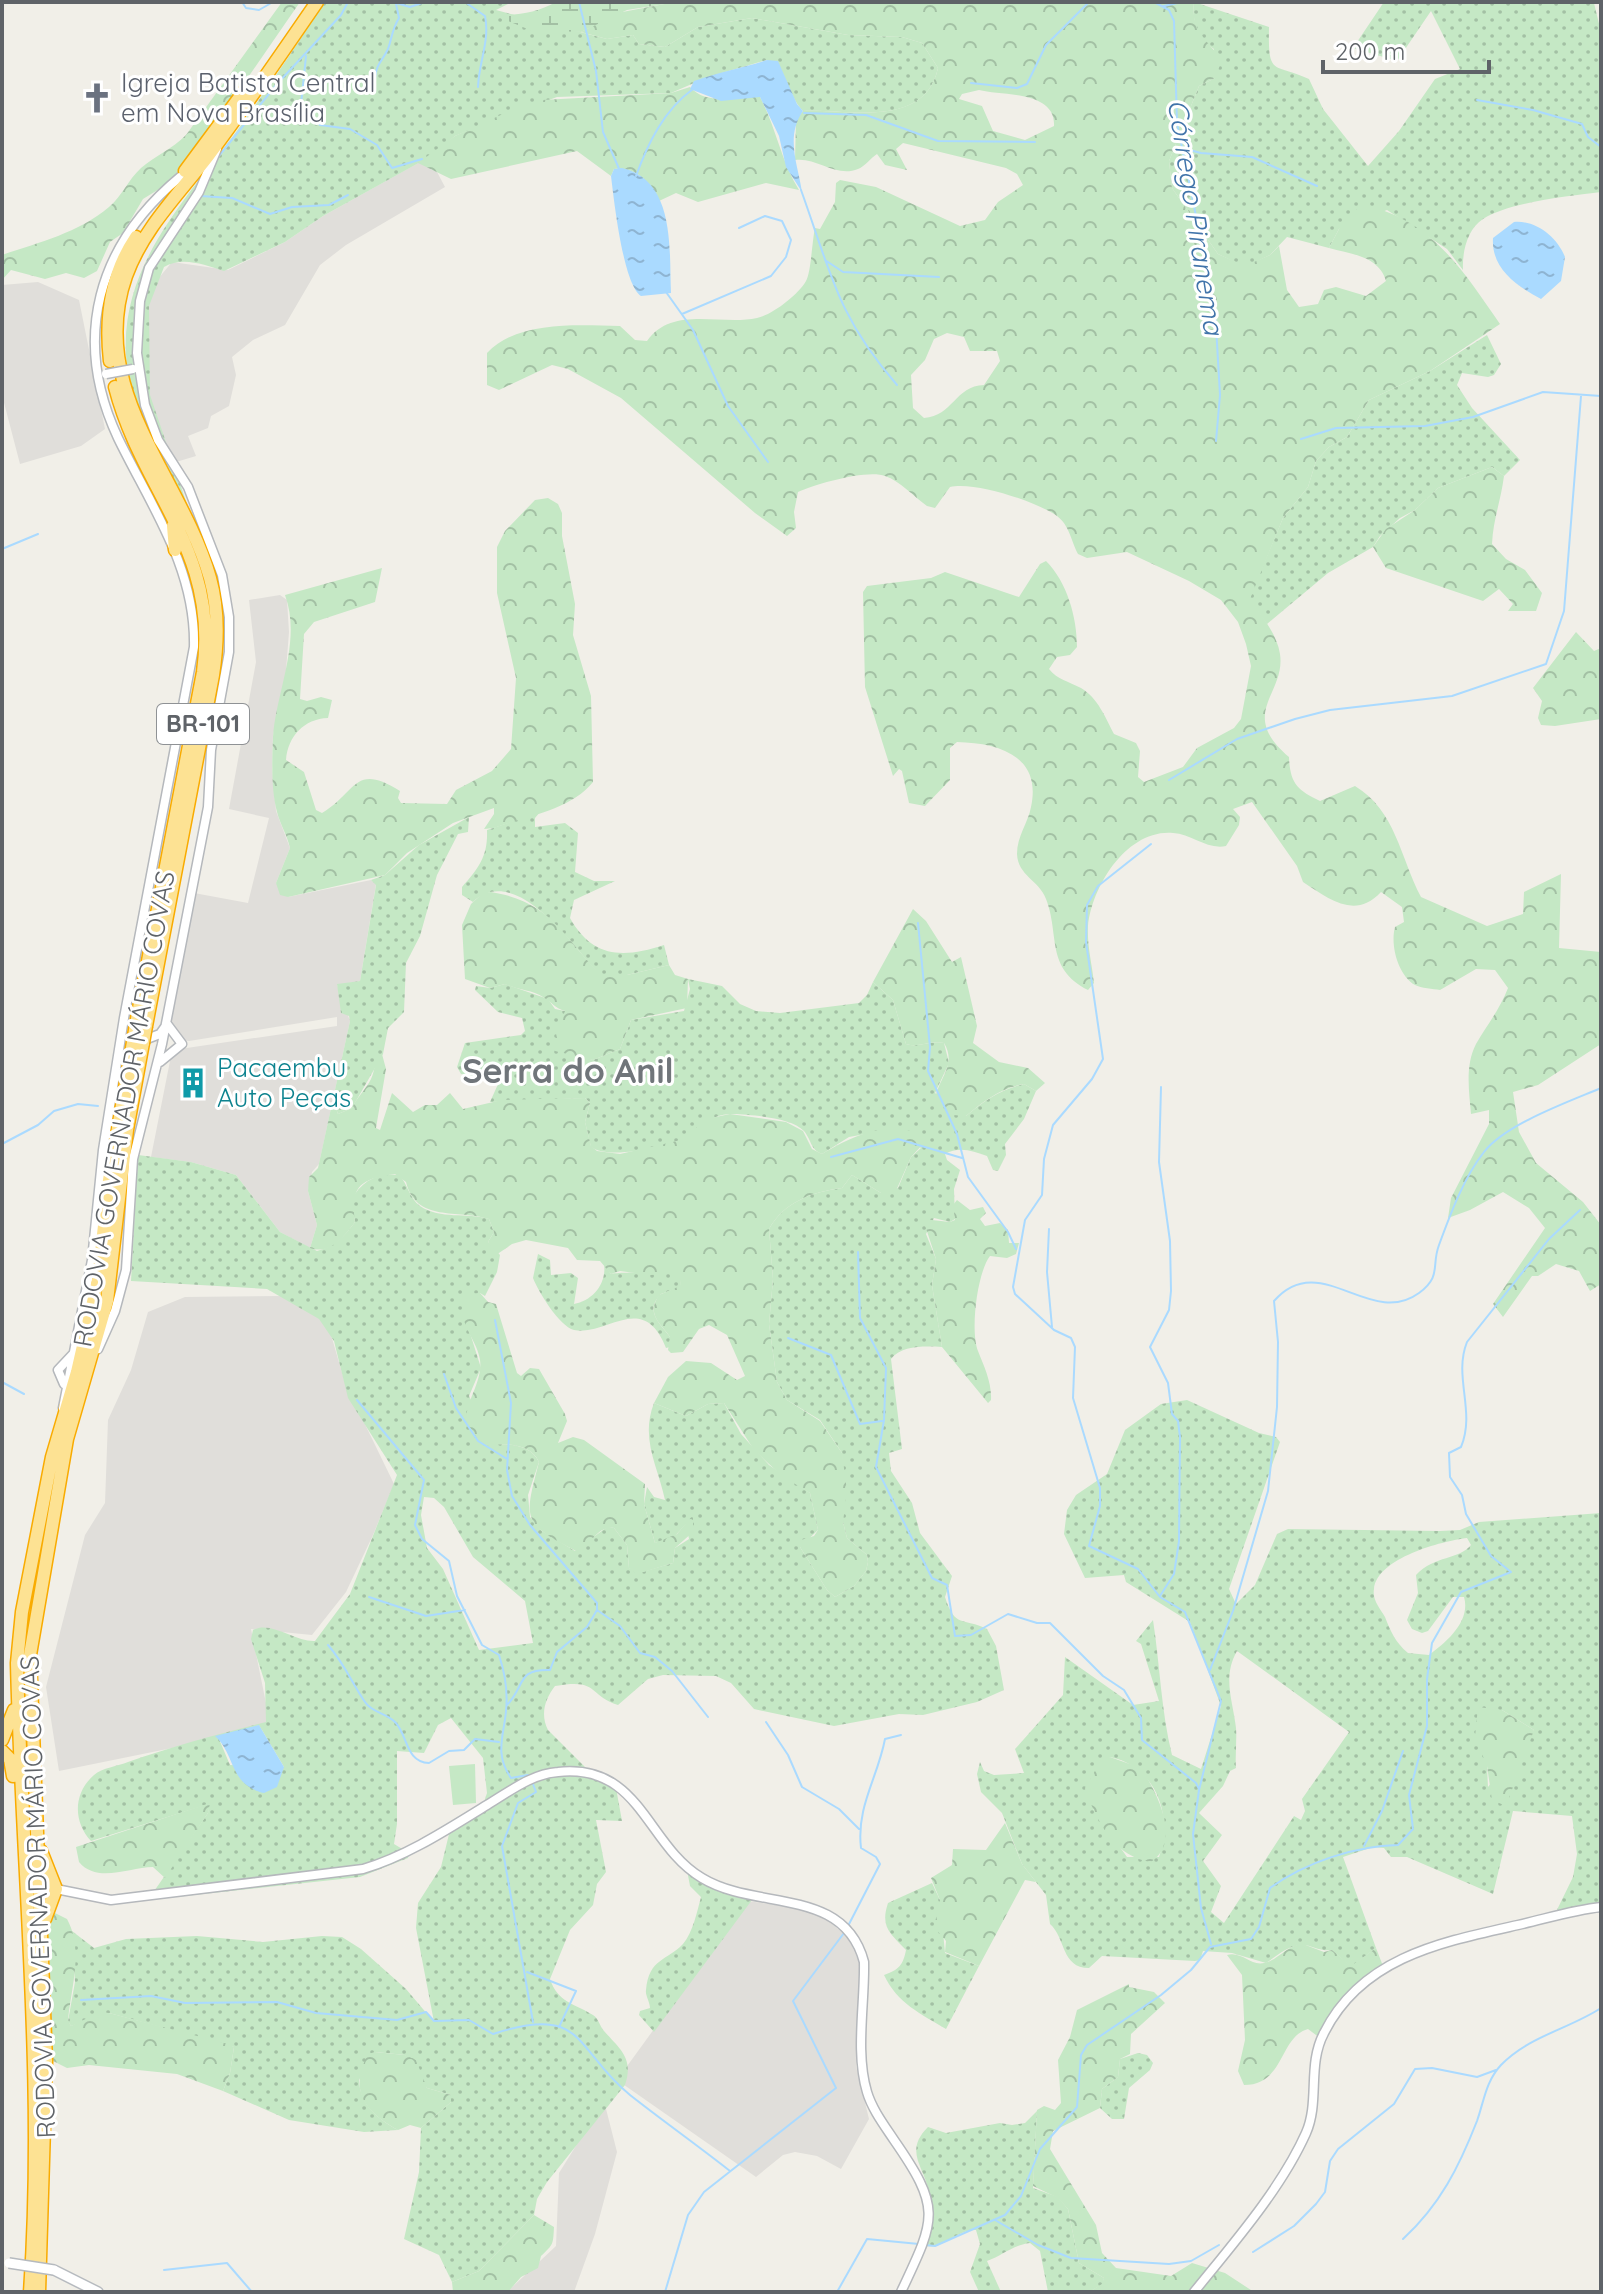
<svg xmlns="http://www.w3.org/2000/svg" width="1603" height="2294" font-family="Quicksand,sans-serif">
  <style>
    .industrial { fill: #e0deda }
    .green { fill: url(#green-dots); fill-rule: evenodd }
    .forest { fill: url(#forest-crowns); fill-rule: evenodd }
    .wetland { fill: url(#wetland-marsh) }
    .pitch { fill: #c5e8c5 }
    .water { fill: url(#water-ripples) }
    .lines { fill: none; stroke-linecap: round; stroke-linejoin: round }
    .stream { stroke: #aadaff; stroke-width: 2 }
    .tertiary-casing { stroke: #b5b8bc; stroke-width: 11 }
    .secondary-casing { stroke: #b6babf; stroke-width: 12 }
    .motorway-casing { stroke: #f9ab00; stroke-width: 15 }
    .tertiary { stroke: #fff; stroke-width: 8 }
    .secondary { stroke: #fff; stroke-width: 9 }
    .motorway { stroke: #fde293; stroke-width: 12 }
    .tertiary-bridge-casing { stroke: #b5b8bc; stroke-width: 11; stroke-linecap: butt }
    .secondary-bridge-casing { stroke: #b6babf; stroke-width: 12; stroke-linecap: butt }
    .motorway-bridge-casing { stroke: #f9ab00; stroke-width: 15; stroke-linecap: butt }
    .tertiary-bridge { stroke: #fff; stroke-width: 8 }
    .secondary-bridge { stroke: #fff; stroke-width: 9 }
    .motorway-bridge { stroke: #fde293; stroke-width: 12 }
    .labels { text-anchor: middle; stroke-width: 6; stroke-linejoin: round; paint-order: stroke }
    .shield { fill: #fff; stroke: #8f9295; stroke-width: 2 }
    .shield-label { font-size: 24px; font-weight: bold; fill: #5f6368 }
    .worship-label { font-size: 26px; fill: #5b616d; stroke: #fff; text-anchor: start }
    .culture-label { font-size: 26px; fill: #0d838f; stroke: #fff; text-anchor: start }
    .street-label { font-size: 26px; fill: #5f6368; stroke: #fff }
    .water-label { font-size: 28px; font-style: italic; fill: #4174aa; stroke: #fff }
    .district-label { font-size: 34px; font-weight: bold; fill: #70757a; stroke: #fff }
  </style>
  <defs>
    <pattern id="green-dots" width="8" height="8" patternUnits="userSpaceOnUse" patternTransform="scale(2)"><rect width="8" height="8" fill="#c5e8c5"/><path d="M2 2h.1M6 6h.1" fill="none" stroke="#a3c0a4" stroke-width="1.8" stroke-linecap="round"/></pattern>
    <pattern id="forest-crowns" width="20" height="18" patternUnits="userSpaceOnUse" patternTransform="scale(2)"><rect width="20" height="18" fill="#c5e8c5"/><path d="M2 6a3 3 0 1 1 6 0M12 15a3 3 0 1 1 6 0" fill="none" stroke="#a3c0a4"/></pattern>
    <pattern id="wetland-marsh" width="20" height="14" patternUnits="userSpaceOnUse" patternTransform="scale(2)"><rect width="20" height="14" fill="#c5e8c5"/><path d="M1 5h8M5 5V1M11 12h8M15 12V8" fill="none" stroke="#a3c0a4"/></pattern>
    <pattern id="water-ripples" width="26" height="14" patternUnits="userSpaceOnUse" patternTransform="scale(2)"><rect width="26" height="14" fill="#aadaff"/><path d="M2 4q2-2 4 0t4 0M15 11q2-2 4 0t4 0" fill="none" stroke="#8eb4d2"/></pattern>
  </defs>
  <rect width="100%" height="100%" fill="#f1efe8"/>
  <!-- industrial -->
  <path class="industrial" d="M429,157L445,187L346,245L320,265L285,325L253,340L232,357L236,375L229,406L211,416L208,428L188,436L196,456L176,462L152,415L141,365L148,291L172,262L228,270L285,242L323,216Z
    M38,282L79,300L105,429L81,446L20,464L2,395V285Z
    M280,595L287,600L289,632L285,683L273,735L272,769L276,811L290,848L276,883L288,897L371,880L376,884L360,981L337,985L350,1021L319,1164L312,1172L308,1191L317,1225L310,1248L280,1232L236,1175L191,1162L151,1157L171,1056L180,1049L337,1026V1017L189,1041L182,1040L170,1023L194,893L248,903L269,818L229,809L256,662L249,600Z
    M283,1296L327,1321L345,1383L394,1484L373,1535L346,1592L312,1635L251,1629L271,1728L59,1771L46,1687L85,1535L105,1503L108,1420L131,1370L148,1312L185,1297Z
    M747,1901L798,1908L822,1916L848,1937L859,1962L862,1990L856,2066L869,2119L841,2169L817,2156L795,2152L783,2155L756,2177L617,2080Z
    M604,2101L617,2152L595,2234L574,2292H507L556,2246L559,2173Z"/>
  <!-- green -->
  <path class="green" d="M325,2H512L496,10L607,39L633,35L639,44L665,47L698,27L752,18L848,35L902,37L922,43L938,68C925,129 849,109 803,111C787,94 789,72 767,60L708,77L671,93L557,97L484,124L455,136L433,155L323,216L285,242L224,271C204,265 183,256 164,267L149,306L150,395L192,519C173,481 146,440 134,399C100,285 178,210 239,128C269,87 297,44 325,2Z
    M1194,2L1269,27C1268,78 1273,62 1309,79L1323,109L1368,166L1399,131L1435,79L1460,69L1431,11L1397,61L1353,48L1384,2L1594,3L1601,32V192C1570,196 1509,202 1483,219C1467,229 1462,253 1463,270L1447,249L1387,210L1339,229L1329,248L1287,237L1270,255L1245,267L1218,254L1172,188L1169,161L1199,86L1215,78L1214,49C1197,38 1192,22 1194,2Z
    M1487,335L1501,364L1494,375L1488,377L1462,373L1457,385L1472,408L1520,460L1504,476L1492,467L1438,488L1415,510L1400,518L1380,536L1373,547L1328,573L1267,624L1249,599L1283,518L1308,487L1316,461L1329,447L1347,437L1369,400L1430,371Z
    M540,812L535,818V827L565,823L578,833L575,872L594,881H615L574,900L570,918C593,959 624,958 664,945L669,965L627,975H600C575,949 516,861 473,902L462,895V887C479,868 488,856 487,830Z
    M469,817L468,832L458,834L437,875L420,936L406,963L404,1012L388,1028L383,1054L352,1108L338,1114L333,1099L350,1021L349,1016L341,1013L337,984L360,981L376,885L371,880L385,875L419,845Z
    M688,979L722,986L740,1004L756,1011L780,1013L859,1003L867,995L873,982L893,1000L906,1044C919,1048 930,1040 944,1043L949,1063L935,1093L966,1116C984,1101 1001,1089 1024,1084L1036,1091L1024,1119L1005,1144L1006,1155L998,1171L993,1170L987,1156C973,1151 959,1146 945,1154L947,1160L960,1170L954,1189L955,1219L950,1222L934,1218L926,1234L936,1259L932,1285L942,1347C926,1346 901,1345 891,1359L902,1449L889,1453L891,1471L912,1503L920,1533L952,1576L945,1597C955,1629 963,1617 987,1629L996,1646L1004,1690L977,1702L923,1715L899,1714L834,1726L754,1709L731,1683L716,1676L663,1675L648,1679L618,1705C587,1695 600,1678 555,1686C545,1699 540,1714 548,1730L592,1774L616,1788L622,1821L596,1820L606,1872L597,1884L593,1905L570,1930L550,1979C558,2003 574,2003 593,2015C599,2019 599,2025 604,2031C620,2049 634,2058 625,2085L547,2182L537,2199L534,2215L479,2271L452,2282L439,2255L404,2239L419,2172L421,2128L451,2102V2095L427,2088L405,2055L375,2052L359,2080C360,2105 378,2119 398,2130L364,2132L289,2120L223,2091L230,2073L234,2047L109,2013L71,2026L68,2021L75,1982L72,1931L94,1948L126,1939L197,1936L263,1942L322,1936L342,1937L361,1949L406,1989L434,2022L416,1928L418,1903L441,1867L450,1830L483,1805L487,1793L483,1758L451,1718L438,1725L424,1753L397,1751V1824L394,1844L409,1853L408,1858L360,1877L148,1900L208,1813L209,1804L91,1841C73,1822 73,1793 94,1775C102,1768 118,1766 128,1762C174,1746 219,1734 266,1722L265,1683L251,1639L253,1630C271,1620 295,1642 315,1641L350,1594L397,1475L348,1398L334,1341L319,1319L267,1289L131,1281L138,1155L191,1162L236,1175L280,1232L317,1251C335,1246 344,1237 355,1222L351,1200C362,1181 377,1172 399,1175C408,1184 409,1198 420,1206C441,1220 466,1212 489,1219L494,1232L488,1242L500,1255L497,1272L485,1296L480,1293L464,1314L481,1368L469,1396L493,1444C511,1444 531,1445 539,1462L528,1495L530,1517L542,1531L575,1551L607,1527L614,1528L627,1545L629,1568L642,1572L673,1563L675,1548L689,1539L686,1524L673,1538L655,1543L644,1504L647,1487L654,1497L665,1500C658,1466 640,1439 654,1403L686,1416L708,1404L724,1403L741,1434L769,1465L810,1493L818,1530L800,1547L827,1590L835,1597L854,1586L866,1571L868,1562L867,1555L847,1538L843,1522L842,1453L820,1420L787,1400L777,1382L769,1324L773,1279L769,1229C784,1202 812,1192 842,1188L852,1175L881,1193L898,1188L911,1157L921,1148L893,1129L849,1137L822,1154C810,1149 812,1141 804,1131C791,1117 751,1115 733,1114C710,1113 703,1129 685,1138C665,1147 609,1160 591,1147L585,1122L590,1103L585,1098L490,1102L503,1073L490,1068L473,1076L461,1074L457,1067L465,1043L521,1035L525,1031L522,1018L498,1012L475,990L476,986L490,988L505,984L548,999L555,1009L565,1011L576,1054L593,1060L620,1049L631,1020L684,1011L690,989ZM424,1497L434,1498L444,1507L473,1557L525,1601L533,1643L479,1650L443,1569L427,1548L421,1515ZM259,1725L284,1767L230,1765L219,1739Z
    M538,1254L550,1260L551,1275L571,1273L578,1278L574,1304C592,1301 607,1284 604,1264L611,1274C617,1272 674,1272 682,1273L680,1287L661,1294C644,1311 660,1323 670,1337V1347L666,1348C643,1290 607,1337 574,1330C559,1326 538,1291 533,1278Z
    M1187,1400L1259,1433L1276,1437L1280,1442L1229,1589L1236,1604L1255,1585L1277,1534L1288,1529L1440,1531L1460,1530L1479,1522L1601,1513V1905L1554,1916L1573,1877L1577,1854L1572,1816L1513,1811L1493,1894L1407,1857H1391L1384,1848L1373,1847L1343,1857L1376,1948L1351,1967L1332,1950C1320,1952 1310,1944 1301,1945C1287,1946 1277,1956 1266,1963L1232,1953L1203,1951L1200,1960L1195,1961L1102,1956L1089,1968C1061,1968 1066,1938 1050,1924L1046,1895L1022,1864L1002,1813L981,1792L977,1774L980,1762L984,1771L994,1775L1024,1773L1015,1749L1063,1695L1065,1657L1133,1705L1159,1701L1141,1644L1136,1641L1153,1620C1160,1665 1161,1711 1172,1755L1201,1769L1221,1706L1190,1622L1126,1582L1124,1575L1085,1578L1064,1534L1067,1510L1076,1495L1107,1474L1125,1430L1161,1404ZM1467,1538L1471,1545C1459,1560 1435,1555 1416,1575L1418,1593L1407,1620L1412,1629L1422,1633L1428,1631L1453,1597H1464C1471,1621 1447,1642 1429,1655L1408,1653C1395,1642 1391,1632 1385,1617C1380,1608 1372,1600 1374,1589C1377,1558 1442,1541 1467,1538ZM1237,1651L1349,1732L1302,1799L1305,1811L1301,1820L1294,1816L1224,1923L1211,1912L1221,1886L1203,1861L1222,1835L1199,1813L1223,1786L1230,1771L1236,1768C1235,1755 1237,1741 1236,1728C1233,1701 1222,1677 1237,1651ZM1502,1710L1534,1730L1488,1787L1487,1766ZM1110,1757C1155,1766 1174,1815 1159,1857H1127L1093,1809Z
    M687,1870L706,1885L752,1900L654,2032L639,2015L640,2011L650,2008C650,2002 645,1995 646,1990C649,1958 667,1961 683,1944C693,1932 697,1912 701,1897L690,1886Z
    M932,1883L940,1900L945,1953L979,1966L946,2029C921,2014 897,2003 884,1975C899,1970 903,1965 906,1950C890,1933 880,1927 888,1903Z
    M1138,2053L1147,2055L1153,2063L1150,2070L1129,2088L1124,2119H1112L1100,2108L1102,2089L1118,2077L1120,2059Z
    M1037,2111L1033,2188L1058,2197L1068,2209L1079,2263L1104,2278L1103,2284L1089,2292H1048L1040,2251L1030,2243C1013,2245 1003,2255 987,2261L1001,2292H979L970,2272L980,2244L976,2230C958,2229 944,2249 926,2246C927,2229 931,2210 929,2193C925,2167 903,2152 928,2127L946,2133L1000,2123L1012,2125L1025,2123Z"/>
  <!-- forest -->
  <path class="forest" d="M282,2H300L218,121L169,183L143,199L123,233L110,242L97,271L84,278L66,273L45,279L11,270L2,280V255C40,242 78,233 109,207C122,196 128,180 141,168C155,156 172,149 186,135Z
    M675,2H1194C1191,31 1206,39 1222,60L1215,78L1199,86L1169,161L1172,188L1218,254L1245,266L1270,255L1279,246L1287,290L1299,307L1318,304L1324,290L1336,287L1366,296L1386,281C1379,256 1351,254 1329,248L1339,229L1362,204C1433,221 1461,268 1500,324L1430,371L1369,400L1347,437L1329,447L1316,461L1308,487L1283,518L1250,599C1261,615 1277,634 1280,654C1286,694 1237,713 1289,757C1290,783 1297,790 1320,801L1355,786C1396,811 1400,857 1421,897L1487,926L1523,914L1524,892L1561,874L1559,948L1601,952V1044L1538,1085L1513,1092L1519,1132L1536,1163L1583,1202L1601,1225V1284L1590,1291L1579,1271L1556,1264L1538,1276H1532L1503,1317L1493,1304L1545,1228L1529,1208L1503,1192L1470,1210L1448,1218L1451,1198L1489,1124V1110L1471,1114C1469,1091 1465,1065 1476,1044C1487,1025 1500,1009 1508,988L1495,970L1476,969L1440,990C1433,989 1421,988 1415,985C1398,975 1390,945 1395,927L1404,922L1402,907L1381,892C1355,920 1329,899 1303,882L1297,866L1252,802L1233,809L1240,817L1239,825L1226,846C1207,850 1192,834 1173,833C1127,829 1092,886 1088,926C1087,946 1092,964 1094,983L1088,990C1045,968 1060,935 1046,899C1039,880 1018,876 1017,854C1017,836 1028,823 1031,807C1042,756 999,743 957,742L950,748V780L925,806L909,803L902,771L899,769L893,776L865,687L863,592L867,586L931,578L945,572L1019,597L1040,564L1046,561C1067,582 1077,617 1077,647L1070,655L1057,657L1049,669C1058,680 1068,681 1081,688C1098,698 1105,717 1114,734L1136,743L1140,751L1138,777L1144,782L1183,767L1197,748L1234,728L1241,719L1251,666L1246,644L1238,622L1221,600L1189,581L1127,552L1087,558L1078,554C1071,541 1070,526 1057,516C1037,502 975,481 950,487L935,508L927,506C914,497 900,481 885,476C868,469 815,484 798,492L794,512L796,528L787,536L755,513L621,398L568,369L552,365L499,390L487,385V353C518,320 578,325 620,326L635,340L647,341C672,305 721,326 757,318C772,315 798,295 806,281C811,273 812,241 815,228L820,229L835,202L836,183L840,180L876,187L960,226L985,220L998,202L1023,185L1017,174L1006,168L903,143L896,149L907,170L885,165L877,154C872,157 864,167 858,169C836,178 817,157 795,160L796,120L803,111C848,109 925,129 938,68L922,43L902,37L848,35L752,18L698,27L665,47L639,44L633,35L607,39L581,32L617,13ZM979,90C1001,96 1056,90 1054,126L1025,140L993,131L982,106L959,99L962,94ZM947,333L964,337L970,351H997L1000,361L984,385C955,386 953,416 924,418L913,408L911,375L925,360L934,339Z
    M690,87C708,107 737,95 760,97C776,127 781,161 799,190L766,183L698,202L676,193L659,201C651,183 636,166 614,169L611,176L577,151L451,179L418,163L455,136L516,108L542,100L671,93Z
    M1492,467L1504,476C1501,500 1493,520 1492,544L1506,559L1525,570L1542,593L1536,611H1508L1513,604L1499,589L1483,601L1386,568L1373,547L1386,529L1415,510L1438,488Z
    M548,498L558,504L562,513V536L575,604L573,635L591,696L593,782C571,810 526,816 494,828L484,829L494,814V808L453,823L407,853L385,875L288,897L280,895L276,883L290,848C287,835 280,824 277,812C271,789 272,761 273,737C276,692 302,641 285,595L382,568L375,602L314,622L304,634L300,699L307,701L321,697L332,700L328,718C304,719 288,736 286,760L304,772L316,810L322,813C357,792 354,762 400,791L398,798L401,803L447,804L456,790L492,771L511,749L516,678L497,593V547L505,531L535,500Z
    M1576,632L1594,651L1601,648V719L1555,726L1541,725L1538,718L1542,701L1533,688Z
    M491,892C552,902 562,936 601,975H627L669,965L675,975L688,979L687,1008L631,1020L620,1049L593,1060L555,1051L556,1035L565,1011C554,1008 552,1002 543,997C532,990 517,990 505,984L490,988L465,979L462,925L471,904L483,893Z
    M913,909L926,921L952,962L961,957L977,1026L973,1043L999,1062L1028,1068L1045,1083L1036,1091L1024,1084C1001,1088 984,1101 966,1116L953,1115L935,1102C936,1080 958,1066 944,1043C930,1040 919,1048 906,1044L893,1000L873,982Z
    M382,1054L386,1069L376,1128L380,1130L392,1093L413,1112L425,1105H437L450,1093L463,1109L502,1100L585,1098L590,1103L585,1122L591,1146L597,1151L620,1154L677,1141L711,1118L730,1114L786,1122L803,1131L812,1149L822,1154C848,1138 891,1117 922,1136L924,1143L911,1157L895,1193H881L852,1175L842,1188C812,1192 784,1202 769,1229L773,1279L769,1324L777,1382L787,1400L820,1421L842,1453L847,1491L843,1522L847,1538L867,1555L868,1562L866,1571L854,1586L835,1597L827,1590L800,1547L801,1540L814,1536L818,1530L810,1493L782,1476L754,1450L724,1403L708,1404L686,1416L654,1403L668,1377L686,1361L711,1363L737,1380L745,1376L727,1335L709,1325L699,1329L683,1352L671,1353L668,1350L670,1337C660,1323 646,1314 659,1295L680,1286L681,1273L650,1275L620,1271L611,1274L600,1261L577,1260L568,1248L526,1240L512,1244L496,1255L488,1242L494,1232L489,1219C458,1209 416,1223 406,1182L395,1174C360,1179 350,1186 355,1222C344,1237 330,1255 310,1248L317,1225L308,1191L309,1177L318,1168L333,1099L338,1114L352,1108C357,1097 366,1089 371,1079C376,1069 373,1061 382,1054Z
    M957,1200L970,1210L983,1207L986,1213L980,1219L985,1226L1000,1223L1008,1230L1009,1243H1019L1016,1254L1007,1258L990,1256C977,1273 970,1331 978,1351C984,1366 992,1383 991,1400L988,1403L942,1347L932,1285L936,1259L923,1219L950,1222L955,1220L953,1205Z
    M480,1293L488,1302L496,1304L517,1373L521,1376L530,1368L539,1369L565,1414L567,1421L558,1443L573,1437L584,1440L645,1484L644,1504L655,1543L677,1534L693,1515V1532L675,1548L673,1563L637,1574L629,1568L627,1545L614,1528C596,1526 592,1545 578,1552C521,1523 524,1520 539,1462C530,1442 502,1443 482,1446L466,1421C466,1400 483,1381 480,1360C477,1337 451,1318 469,1294Z
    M1478,1707L1502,1710L1534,1730L1506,1806L1492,1800L1487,1766L1475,1737Z
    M1110,1757L1141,1768C1156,1791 1183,1841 1151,1862C1116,1857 1100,1826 1087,1795L1085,1788L1099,1764Z
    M210,1803L208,1813L165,1878L153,1867C130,1867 97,1884 79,1862L76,1847Z
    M1005,1823L1022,1864L1036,1882L1025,1880L979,1966L945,1952L946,1941L934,1927L940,1900L931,1878L952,1865L953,1849L986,1850Z
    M53,1912L67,1919C84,1950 71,1988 68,2020L71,2026L100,2012L109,2013L228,2044L234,2047L230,2073L223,2091L177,2074L89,2065L67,2068L53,2061L47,1917Z
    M1303,1944L1324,1952L1332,1950L1351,1966L1376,1948L1383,1966L1369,1975L1320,2038L1308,2029C1279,2037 1285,2085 1244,2085L1238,2071L1245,2040L1242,1975L1227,1955C1242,1951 1250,1966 1264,1963C1279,1960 1286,1945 1303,1944Z
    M1129,1984V1987L1154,1992L1165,2003L1131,2034L1130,2054L1120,2059L1118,2077L1102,2089L1100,2108L1053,2131L1050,2149L1096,2225L1102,2253L1116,2268L1171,2276L1192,2263L1225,2273L1254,2292H1089L1102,2284L1104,2278L1079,2263L1068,2209L1058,2198L1033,2186L1037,2110L1044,2106L1055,2110L1061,2103L1058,2060L1070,2037L1077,2010Z
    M375,2052L405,2055L416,2060L427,2088L451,2095V2102L421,2128L410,2125L398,2130C366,2112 348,2092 368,2054Z
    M534,2215L554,2227C553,2244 554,2244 541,2256L538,2268L521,2277L508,2292H453L452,2282L479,2271Z"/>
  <!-- wetland -->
  <path class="wetland" d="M556,2H678L627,10L581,32L530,30L493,15C515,16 536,13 556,2Z"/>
  <!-- pitch -->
  <path class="pitch" d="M475,1764L476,1803L453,1805L449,1766Z"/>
  <!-- water -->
  <path class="water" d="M767,60L778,61L797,104L803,111C785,137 798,164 802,192L786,167L779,136L760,97L721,101L690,89L694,81C720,72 742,68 767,60Z
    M622,168C676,180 669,251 671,293L641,296C623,284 614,200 611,176L614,169Z
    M1514,222C1536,220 1557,237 1565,257L1561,281L1541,299C1517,286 1491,269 1493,238Z
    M259,1725L284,1767L277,1787L264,1793C229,1785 236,1755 215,1736Z"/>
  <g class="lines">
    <!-- stream -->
    <path class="stream" d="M242,2L246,8L259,10L273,2
      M393,2L410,7L425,2
      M446,2H464
      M465,2L485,16C490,41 479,61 478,87
      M579,2L596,71L603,132L620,171
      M1154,2L1169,10L1174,21L1177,123L1215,309L1220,395L1216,441
      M1164,6L1182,2
      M306,56L301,104L320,125L350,129L377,145L392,168L422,159
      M375,78C376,64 383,60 388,49C392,38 392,29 399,18L396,4
      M971,83L1017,88L1027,84L1046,45L1089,2
      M1477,100L1533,110L1582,124L1588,137L1601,147
      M804,113L866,115L938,141L1035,142
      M1182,148L1201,153L1252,157L1317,186
      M218,157L277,84L341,15L348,2
      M636,176C648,143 664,110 693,89
      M801,190C831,273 837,316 897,385
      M195,192L201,177
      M200,196L232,198L270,214L292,207L329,205L348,195
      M825,260L843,272L939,277
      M666,292L693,330L728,406L768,462
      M682,314L771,276L786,257L791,240L782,221L765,216L739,228
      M1301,439L1336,428L1425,426L1473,417L1543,392L1601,396
      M2,549L38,534
      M1169,780L1237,739L1295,719L1330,710L1452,696L1546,664L1564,611L1581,396
      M1151,844L1098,886L1087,905L1086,942L1103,1059L1092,1079L1053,1125L1044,1159L1042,1195L1025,1220L1013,1287L1015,1294L1054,1330L1071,1338L1075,1347L1073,1398L1100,1488V1506L1089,1546L1138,1569L1160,1597L1185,1612L1221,1701L1199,1790L1193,1834L1201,1908L1211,1944
      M918,923L930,1047L928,1071L957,1134L968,1177L1008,1232L1016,1249
      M2,1144L38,1125L54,1111L78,1104L98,1106
      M831,1157L898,1139L962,1158
      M1049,1229L1047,1272L1052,1327
      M858,1252L860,1318L886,1368L884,1420L876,1467L932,1578L947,1585L955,1636L971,1635L1008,1614L1037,1623H1050L1103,1676L1124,1690L1141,1718L1142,1740L1196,1783L1199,1789
      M495,1320L511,1403L507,1470L512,1496L530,1525L597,1603V1610L620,1626L640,1653L655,1657L672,1671L708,1717
      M788,1338L831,1355L860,1424L882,1421
      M444,1374L456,1408L478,1441L507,1459
      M2,1382L24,1394
      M357,1400L424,1480L415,1525L422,1539L449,1561L457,1596L482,1645L499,1655C505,1673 508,1692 506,1711C504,1735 494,1754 511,1778L528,1775L530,1778
      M1160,1596L1174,1574L1179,1541L1180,1437L1178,1421L1172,1414L1168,1383L1150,1347L1169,1310L1171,1291L1170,1241L1159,1162L1161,1087
      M369,1597L426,1616L465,1610
      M328,1645C344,1663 352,1683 365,1702C372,1713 387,1713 396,1723C408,1737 406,1762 429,1763L449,1751L464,1750L475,1739L499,1742
      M1210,1670L1233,1611L1268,1491L1277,1407L1278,1342L1274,1301C1320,1248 1370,1329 1419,1293C1442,1276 1431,1266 1439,1245C1450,1215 1464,1177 1484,1152C1506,1124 1568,1102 1601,1088
      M507,1705C526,1685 516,1669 550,1670L557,1652L587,1627L597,1610
      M766,1722L788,1755L802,1787L839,1809L859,1829
      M1364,1846L1382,1811L1403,1751
      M847,1928L880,1864L876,1857L861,1848C856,1807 878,1777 885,1739L901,1735
      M527,1972L576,1991L559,2027
      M81,2000L151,1996L185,2003L277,2002L316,2013L397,2020L426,2012L434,2021L469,2020L493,2034C586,2003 574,2050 630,2095C663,2121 697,2145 730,2171
      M533,2022L502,1846L518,1803L536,1792L533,1784
      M995,2220L1038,2245L1071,2258L1169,2264L1191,2261L1219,2245
      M1403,2239C1440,2205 1459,2167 1477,2121C1484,2101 1486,2081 1501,2065C1529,2036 1569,2029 1601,2008
      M925,2245L935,2246L1005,2215L1021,2196L1040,2149L1077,2107L1081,2055L1087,2045L1161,1995L1191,1970L1210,1947L1251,1939L1259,1927L1270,1888C1306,1862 1355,1846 1398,1845L1413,1829L1409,1795L1427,1726V1679L1432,1643L1461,1592L1511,1572L1491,1556L1466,1514L1462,1495L1450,1477L1449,1453L1461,1447C1476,1411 1453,1377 1467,1342L1549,1239L1580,1210
      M1253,2252L1294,2226L1316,2204L1325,2192L1330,2161L1338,2149L1394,2104L1415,2069L1432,2068L1477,2077L1496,2070
      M164,2270L227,2263L252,2292
      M665,2292L688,2215L704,2192L836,2088L793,2001L844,1933
      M837,2292L867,2239L919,2244"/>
    <!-- tertiary casing -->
    <g class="tertiary-casing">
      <path id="tertiary" d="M144,1040L160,1034L167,1024L182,1044L160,1062
        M98,1349L115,1311L126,1270L133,1159L162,1044L208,807L211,750L229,652V617L222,575L188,487L158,440L145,405L137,353L140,301L149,268L199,192L217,149
        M64,1384L58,1370L74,1353
        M63,1408L92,1260L103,1150L124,1018L194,647C196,568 151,506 118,438C71,338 98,245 180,177
        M56,1889L111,1900L363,1869C407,1856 448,1829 487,1805C509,1792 531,1774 558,1772C641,1763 646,1845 702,1878C756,1911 844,1886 864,1962C865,2003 855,2052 867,2092C872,2109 884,2125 894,2140C942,2209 936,2218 901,2292
        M1194,2292C1232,2245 1281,2189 1306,2133C1320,2101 1307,2065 1324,2033C1362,1957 1442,1942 1518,1925C1545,1919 1573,1910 1601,1907"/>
    </g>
    <!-- secondary casing -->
    <g class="secondary-casing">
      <path id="secondary" d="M54,2270L98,2292"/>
    </g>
    <!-- motorway casing -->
    <g class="motorway-casing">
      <path id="motorway" d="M185,171L248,86
        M110,361C105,317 111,274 136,237
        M115,387C142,492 220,551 203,672L136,1024
        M173,526L175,550
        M146,1026L213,675C218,643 219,610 210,578C181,476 86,390 126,276C143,229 178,195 208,156C246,106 281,54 317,2
        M2,1740L14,1710
        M2,1751L10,1759L13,1776
        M41,1851L56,1889L45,1919
        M30,2292C45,2082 22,1873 17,1663L22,1612L52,1457L77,1372L98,1280L109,1180L133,1042
        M39,2292L46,2061L30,1655L67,1439L107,1301L127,1130L143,1043"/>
    </g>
    <!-- tertiary -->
    <use href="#tertiary" class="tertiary"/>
    <!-- secondary -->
    <use href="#secondary" class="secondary"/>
    <!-- motorway -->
    <use href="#motorway" class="motorway"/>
    <!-- tertiary-bridge casing -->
    <g class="tertiary-bridge-casing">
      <path id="tertiary-bridge" d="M106,374L133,369"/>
    </g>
    <!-- secondary-bridge casing -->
    <g class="secondary-bridge-casing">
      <path id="secondary-bridge" d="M9,2263L54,2270"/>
    </g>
    <!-- motorway-bridge casing -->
    <g class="motorway-bridge-casing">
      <path id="motorway-bridge" d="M133,1042L136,1024
        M143,1043L146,1026"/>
    </g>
    <!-- tertiary-bridge -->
    <use href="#tertiary-bridge" class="tertiary-bridge"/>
    <!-- secondary-bridge -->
    <use href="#secondary-bridge" class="secondary-bridge"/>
    <!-- motorway-bridge -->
    <use href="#motorway-bridge" class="motorway-bridge"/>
  </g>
  <!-- icons -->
  <defs>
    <g id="church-bare" transform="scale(2.4)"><path d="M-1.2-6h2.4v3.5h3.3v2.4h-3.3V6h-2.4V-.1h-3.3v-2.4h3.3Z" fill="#6b7280" stroke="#fff" stroke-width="2.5" paint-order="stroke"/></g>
    <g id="building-bare" transform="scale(2.4)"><path d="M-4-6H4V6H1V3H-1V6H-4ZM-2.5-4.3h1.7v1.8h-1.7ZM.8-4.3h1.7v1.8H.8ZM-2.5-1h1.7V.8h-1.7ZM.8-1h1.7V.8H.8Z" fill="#0f9aa8" stroke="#fff" stroke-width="2.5" paint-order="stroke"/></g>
  </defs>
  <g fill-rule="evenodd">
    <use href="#church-bare" x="97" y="98"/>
    <use href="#building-bare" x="193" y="1083"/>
  </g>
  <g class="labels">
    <!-- shield labels -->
    <rect class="shield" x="157" y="704" width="92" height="40" rx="6"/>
    <g class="shield-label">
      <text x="203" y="732">BR-101</text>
    </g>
    <!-- worship labels -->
    <g class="worship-label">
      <text x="121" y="92">Igreja Batista Central<tspan x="121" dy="30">em Nova Brasília</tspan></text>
    </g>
    <!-- culture labels -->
    <g class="culture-label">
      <text x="217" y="1077">Pacaembu<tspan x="217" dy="30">Auto Peças</tspan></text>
    </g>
    <!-- street labels -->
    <g class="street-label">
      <text transform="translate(124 1109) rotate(-80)" y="9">RODOVIA GOVERNADOR MÁRIO COVAS</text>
      <text transform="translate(38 1897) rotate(-92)" y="9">RODOVIA GOVERNADOR MÁRIO COVAS</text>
    </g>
    <!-- water labels -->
    <g class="water-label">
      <text transform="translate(1196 217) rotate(81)" y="10">Córrego Piranema</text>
    </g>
    <!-- district labels -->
    <g class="district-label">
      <text x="568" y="1083">Serra do Anil</text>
    </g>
  </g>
  <!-- border -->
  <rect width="1603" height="2294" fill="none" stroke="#5f6368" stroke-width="8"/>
  <!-- scale -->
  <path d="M1323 60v12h166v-12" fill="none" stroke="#5f6368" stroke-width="4"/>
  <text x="1335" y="60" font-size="24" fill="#5f6368" stroke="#ffffff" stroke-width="6" paint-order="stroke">200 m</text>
</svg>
